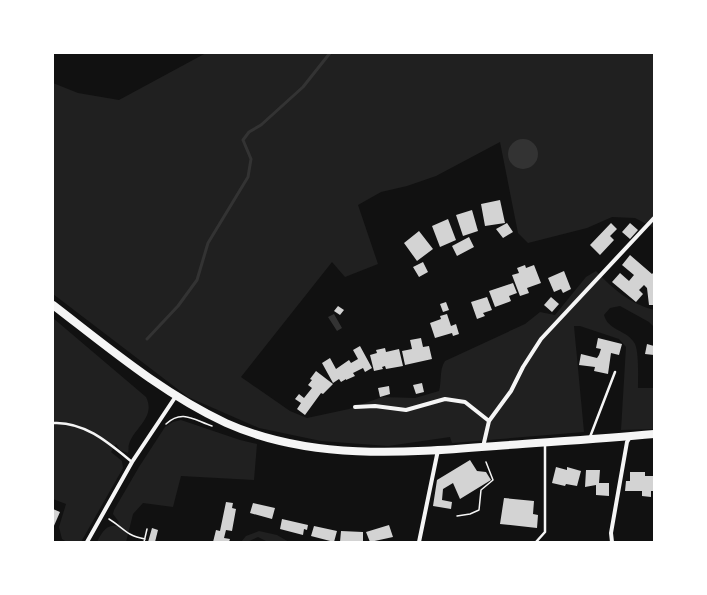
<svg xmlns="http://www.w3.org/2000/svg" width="707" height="595" font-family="Signika,sans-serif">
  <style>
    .green { fill: #202020 }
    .water { fill: #333 }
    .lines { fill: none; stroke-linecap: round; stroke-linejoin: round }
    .stream { stroke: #333; stroke-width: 3 }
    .building { fill: #d3d3d3 }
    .path { stroke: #f5f5f5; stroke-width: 1.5 }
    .service { stroke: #f5f5f5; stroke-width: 2.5 }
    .minor { stroke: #f5f5f5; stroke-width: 4 }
    .primary { stroke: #f5f5f5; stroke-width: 8 }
  </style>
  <rect width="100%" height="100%" fill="#111"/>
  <!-- green -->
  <path class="green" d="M206,53H654V228L635,218L612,217L587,228L528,243L518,233L500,142L436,176L407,186L381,192L358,205L378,264L345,277L332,262L241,377L290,411L307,418L349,409L382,397L415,398L439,391C442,381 439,370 445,361L525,324L540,312L555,315L586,277L596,271C612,288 630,304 654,310V327L649,322L620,306L610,308L604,315C608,331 628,330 635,344C639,353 638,377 638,388H654V429L621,430L626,347L619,339L580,326H574L584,432L452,443L450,437L388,446L321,441L259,428L188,397L53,294V83L78,93L119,100Z
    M53,318L146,397C156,417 135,427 129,444C128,447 129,450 128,453L120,450L116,444L111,452L122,461L123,468L81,542H67L62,539L59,527L66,504L53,499Z
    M181,420L240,440L257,444L254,480L181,476L173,507L143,503L133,514L126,542H97C101,534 106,524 116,526L119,522L113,514L114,510L139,467L165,427L173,422Z
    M259,531L277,535L289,542H268L258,537L247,542H241L246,536Z"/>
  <!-- water -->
  <path class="water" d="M508 154a15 15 0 1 1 30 0a15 15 0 1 1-30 0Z
    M334,314L342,328L337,331L328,317Z"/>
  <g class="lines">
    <!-- stream -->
    <path class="stream" d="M147,339L178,306L197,280L208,243L248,177L251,159L243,140L249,132L261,125L303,87L330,53"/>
  </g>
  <!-- building -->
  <path class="building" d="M500,200L505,223L485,226L481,204Z
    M472,210L478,231L463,236L456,215Z
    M448,219L456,240L440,247L432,226Z
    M507,223L513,232L503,238L496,229Z
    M611,223L617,229L610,236L614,240L600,255L590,245Z
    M630,223L638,230L630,239L622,232Z
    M419,231L433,249L417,261L404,243Z
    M469,237L474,247L457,256L452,246Z
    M630,255L652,274L654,272V305H649L647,288L644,285L639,290L643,294L636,302L612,282L620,273L629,281L634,275L622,265Z
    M423,262L428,272L419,277L413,267Z
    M525,265L526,268L534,265L541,283L527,288L529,293L520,296L512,275L519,273L517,268Z
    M564,271L571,289L563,293L561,289L554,292L548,278Z
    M513,283L517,293L509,296L511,301L495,307L489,291Z
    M487,297L492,310L483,313L485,316L477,319L471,302Z
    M551,297L559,304L552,312L544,305Z
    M446,302L449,310L443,312L440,304Z
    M338,306L344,310L340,315L334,311Z
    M447,314L451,326L456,324L459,334L453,336L452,333L435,338L430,323L441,319L440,316Z
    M421,338L423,347L429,346L432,359L405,365L402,351L412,349L410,340Z
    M598,338L622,344L619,355L611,353L608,374L594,371L595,367L579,365L581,354L597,358L599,355L601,349L596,348Z
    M647,344L654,346V355L645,354Z
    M360,346L372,368L365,372L363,368L353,373L355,376L346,380V379L341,382L339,379L333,383L322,363L330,358L336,369L349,360L351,363L358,359L353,350Z
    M385,348L386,352L399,349L403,366L386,369L385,366L382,367L383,369L374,371L370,355L377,353L376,350Z
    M316,371L333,384L323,394L321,393L305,415L297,409L301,403L295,399L299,394L304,398L312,388L308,385L312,380L310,379Z
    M422,383L424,392L416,394L413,385Z
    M389,386L390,394L380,397L378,388Z
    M470,460L477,471L486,472L491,480L460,499L453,483L443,489L442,500L452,502L451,509L433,506L437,480Z
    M556,467L567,470V467L581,471L577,486L566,484L565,486L552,483Z
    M586,470H600L599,483H609V496L596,495V485L585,487Z
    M630,472H645V476H654V491H651V497L642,496V491H625L626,481H630Z
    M504,498L534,501L533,514L538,515L537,528L500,524Z
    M226,502L233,503L232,508L236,509L232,531L226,530L224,538L230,539L229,542H213L216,530L220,531Z
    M253,503L275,508L272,519L250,513Z
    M53,509L60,512L53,528Z
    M282,519L308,525L307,530L304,529L303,535L280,529Z
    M389,525L393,537L370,542L366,532Z
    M314,526L337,531L334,542L311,536Z
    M152,528L158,530L155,542H148Z
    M341,531L363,532V542H340Z"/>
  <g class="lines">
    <!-- path -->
    <path class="path" d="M166,424C182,409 194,420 212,426
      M457,516L470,514L479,510L481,490L493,480L486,462
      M109,519C125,529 125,535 145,539
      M144,542L147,529"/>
    <!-- service -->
    <path class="service" d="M53,423C84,421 109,443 132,462
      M590,437L615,372
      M536,542L545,532V444"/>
    <!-- minor -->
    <path class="minor" d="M355,407L375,406L406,410L445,399L465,402L489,421
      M483,447L489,421L511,391L523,367L541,339L654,218
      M87,542L132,462L176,396
      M419,542L438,450
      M612,542L611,533L627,442L630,437"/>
    <!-- primary -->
    <path class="primary" d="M53,305C109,348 162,393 226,423C311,461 406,453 496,446C549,442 601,439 654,434"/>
  </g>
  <!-- border -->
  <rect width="707" height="595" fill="none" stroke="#ffffff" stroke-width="108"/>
</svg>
